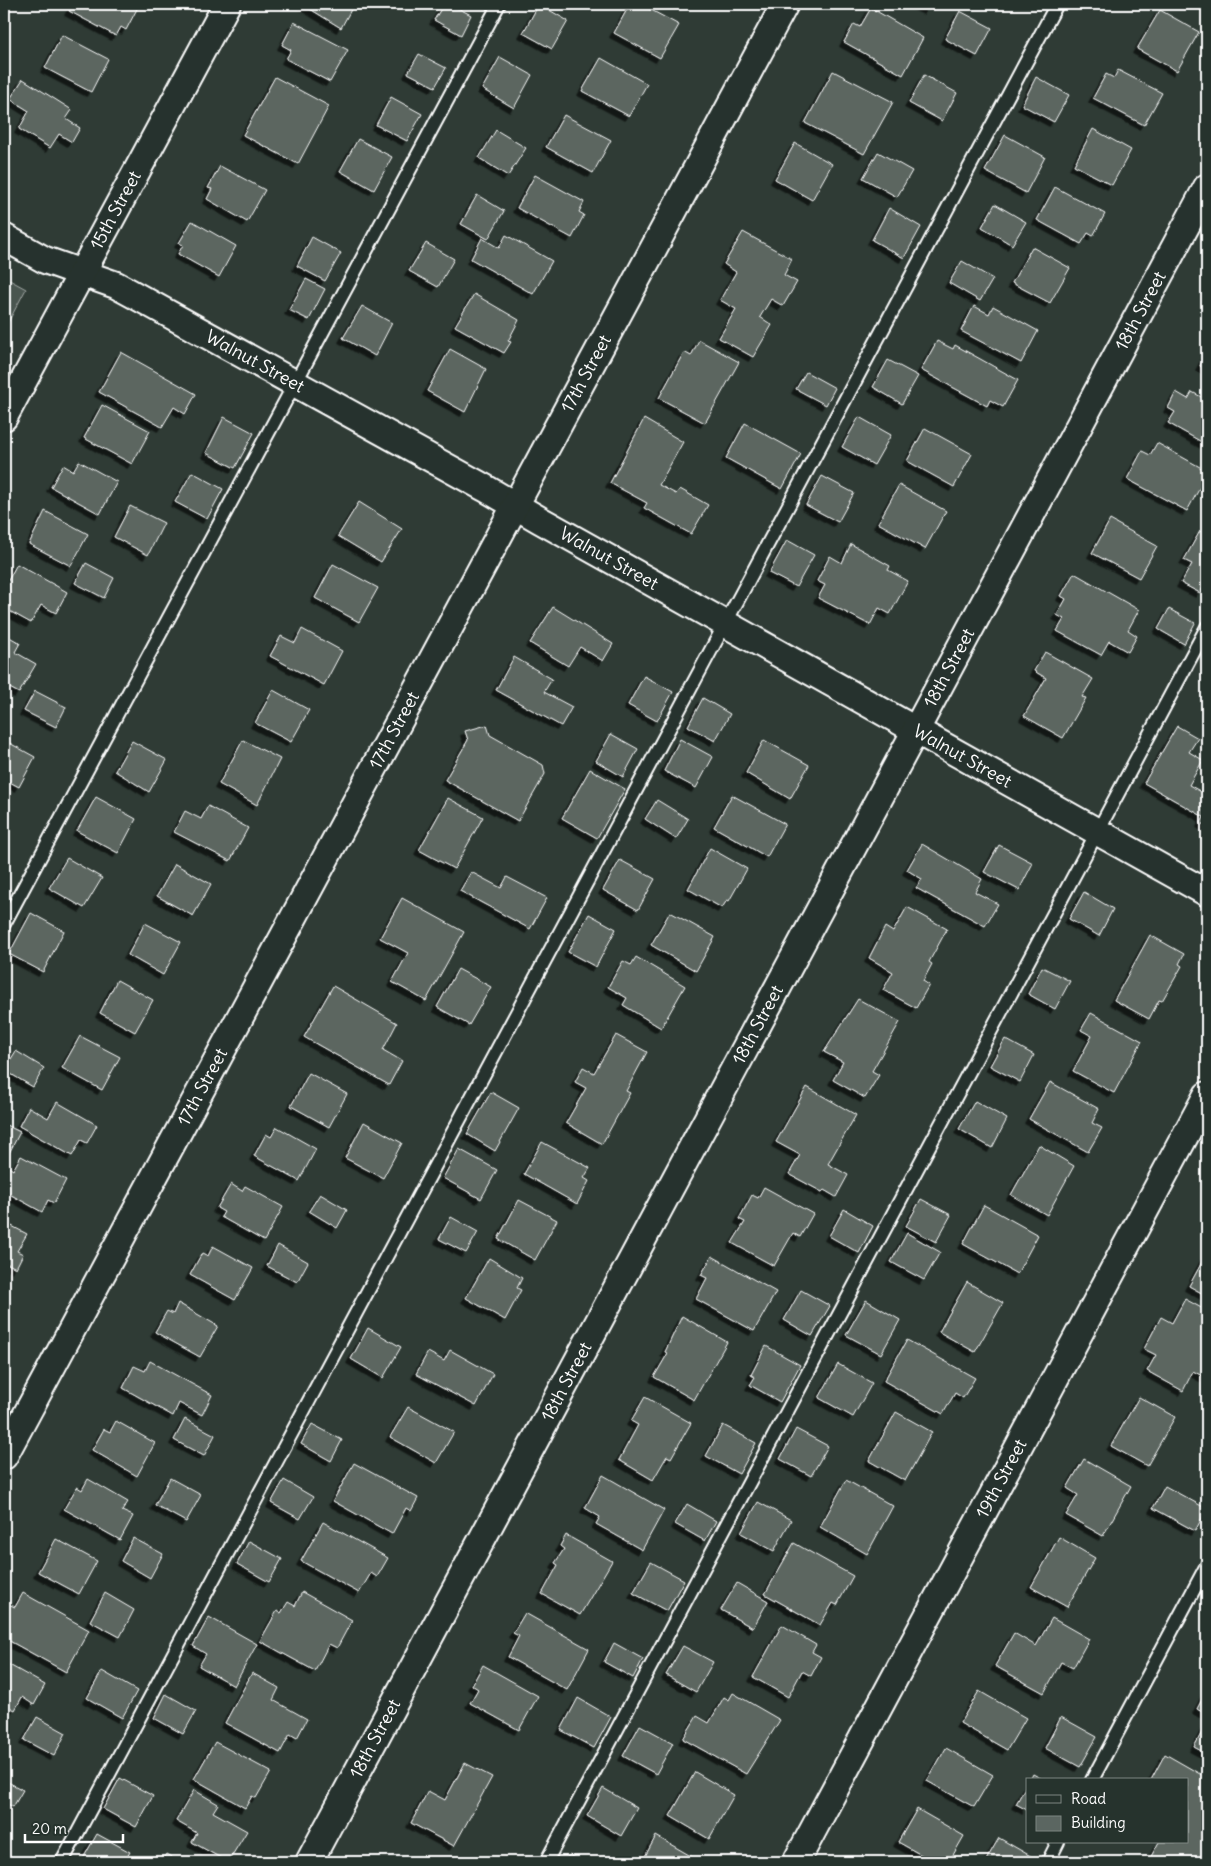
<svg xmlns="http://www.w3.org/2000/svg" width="1211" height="1866" font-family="Delius,sans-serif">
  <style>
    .green { fill: #4a544f; stroke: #a4aaa7 }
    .building { fill: #5b6661; stroke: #fff; filter: url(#shadow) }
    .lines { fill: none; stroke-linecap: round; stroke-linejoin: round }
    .service-casing { stroke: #fff; stroke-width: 16 }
    .minor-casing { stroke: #fff; stroke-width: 30 }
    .service { stroke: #26332d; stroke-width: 12 }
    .minor { stroke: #26332d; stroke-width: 26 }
    .labels { text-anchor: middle; stroke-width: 4; stroke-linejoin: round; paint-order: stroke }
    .street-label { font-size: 18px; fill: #fff; stroke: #26332d }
  </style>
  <defs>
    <filter id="shadow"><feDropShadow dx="-4.5" dy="4.5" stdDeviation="0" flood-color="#0009"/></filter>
  </defs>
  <rect width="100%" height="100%" fill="#2f3b35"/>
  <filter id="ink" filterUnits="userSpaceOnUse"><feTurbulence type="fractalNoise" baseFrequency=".02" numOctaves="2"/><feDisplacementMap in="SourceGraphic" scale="10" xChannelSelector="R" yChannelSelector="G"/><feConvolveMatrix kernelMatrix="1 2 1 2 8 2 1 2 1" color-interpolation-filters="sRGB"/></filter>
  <g filter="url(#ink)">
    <!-- green -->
    <path class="green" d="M4,277L26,289L4,330Z"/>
    <!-- building -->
    <path class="building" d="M73,4H131L138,7L126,30L121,27L116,36L69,11Z
      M302,4H354L341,28Z
      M444,4H450L471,15L461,35L434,20Z
      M539,4L568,21L552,49L523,33Z
      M630,4H640L679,25L660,58L614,33Z
      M916,4H931L928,10Z
      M871,8L923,38L903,75L844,42L854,24L860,27Z
      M1160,10L1199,32L1177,71L1137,49Z
      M960,11L992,28L977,56L945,39Z
      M294,22L348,50L330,82L286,59L291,50L282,45Z
      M62,35L108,59L91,92L45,68Z
      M419,54L446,68L435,87L408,73Z
      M500,57L532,75L514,108L482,89Z
      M601,58L647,84L629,116L582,91Z
      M1118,70L1162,93L1144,125L1093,98L1106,74L1114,78Z
      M833,71L893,102L864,154L805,123Z
      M924,75L957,93L942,121L909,103Z
      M275,77L329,106L298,164L243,135Z
      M1036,77L1069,95L1054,122L1022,105Z
      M23,79L72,110L66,119L80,128L72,142L59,134L50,148L19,129L29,111L10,99Z
      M391,97L422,114L407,141L376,125Z
      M564,115L611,140L593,173L546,147Z
      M1093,129L1131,150L1112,185L1074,165Z
      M496,130L526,148L508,176L479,158Z
      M1005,135L1045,157L1026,193L985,171Z
      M358,139L392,157L374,190L340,171Z
      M795,143L832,164L812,200L775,179Z
      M878,152L912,171L897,197L863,178Z
      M220,166L265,190L247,222L207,199L212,189L208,188Z
      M535,175L584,202L579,212L584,215L572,238L517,208Z
      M1055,187L1105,214L1093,236L1088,233L1081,244L1037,220Z
      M477,195L504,211L488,239L461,224Z
      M995,204L1026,222L1012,245L982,227Z
      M889,208L921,227L904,258L872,240Z
      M192,221L236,246L219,277L178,254L183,245L179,243Z
      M743,232L792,259L784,275L797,282L783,306L771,299L760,317L772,325L753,357L719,338L736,309L720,300L736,272L724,264Z
      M506,235L552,261L533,294L471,259L482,238L499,248Z
      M312,237L341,253L325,281L297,266Z
      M426,243L454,259L438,287L409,271Z
      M1032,247L1070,268L1050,303L1012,283Z
      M962,261L993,279L980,301L949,283Z
      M306,279L325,289L309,320L289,310Z
      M474,294L519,320L508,341L511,342L504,353L455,326Z
      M362,306L392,323L375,356L343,338Z
      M974,306L989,314L993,306L1038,331L1021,363L961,331Z
      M699,340L739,362L705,423L659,398L684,352L691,356Z
      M937,341L953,349L955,345L1018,380L1003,407L990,400L987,406L921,370Z
      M450,349L486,369L465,412L427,391Z
      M121,352L196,394L185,414L174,407L162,427L99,392Z
      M1207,353V370L1200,366Z
      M888,360L918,376L902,404L873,387Z
      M806,372L835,388L826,405L796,389Z
      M1176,392L1188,399L1192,392L1207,400V445L1168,423L1175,412L1168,408Z
      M102,405L150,431L132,464L84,438Z
      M224,417L254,433L235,468L206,453Z
      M859,417L891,435L874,465L842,447Z
      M644,419L683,442L659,485L676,494L680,489L708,505L691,534L644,508L647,503L610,483Z
      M745,423L801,454L782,489L726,458Z
      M925,428L972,454L954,487L907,461Z
      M1157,443L1207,471V475L1187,511L1127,479L1142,451L1150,455Z
      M79,461L117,482L100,514L51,487L63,465L73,471Z
      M192,472L223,489L207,519L175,502Z
      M822,476L854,493L838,522L806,505Z
      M899,485L946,511L925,549L878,523Z
      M359,502L402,529L381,562L338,536Z
      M130,506L164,523L148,555L114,537Z
      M45,511L88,534L71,566L29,544Z
      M1110,520L1157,546L1139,578L1092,553Z
      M1200,531L1207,535V580L1200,593L1181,583L1192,564L1184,560Z
      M787,540L814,555L796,587L769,573Z
      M851,544L890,566L888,570L908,581L890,614L879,608L870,625L818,598L825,585L817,581L830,556L842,563Z
      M86,563L114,578L104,598L75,583Z
      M17,564L67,592L56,613L41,605L31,623L4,608V588Z
      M333,564L378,588L359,622L315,598Z
      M1074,573L1139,610L1128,630L1137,636L1128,652L1109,641L1101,655L1057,631L1064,619L1057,615L1066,599L1061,596Z
      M553,607L613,644L603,661L580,647L568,666L530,643Z
      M1169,609L1195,623L1184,644L1158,629Z
      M302,629L342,651L324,685L270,656L281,636L295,643Z
      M4,634L20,643L15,652L36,664L19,693L4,685Z
      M1045,652L1093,679L1082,697L1086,698L1063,738L1024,716L1046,678L1034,671Z
      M514,657L552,679L544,692L572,707L561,726L496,690Z
      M644,676L673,692L657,721L628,705Z
      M273,690L309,710L291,742L255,723Z
      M35,691L66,707L56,727L24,711Z
      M703,698L730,714L715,741L688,726Z
      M487,725L490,735L543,765L545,774L518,821L445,780L468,740L465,731Z
      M1177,726L1198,738L1189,752L1203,760L1189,785L1207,795V827L1201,823L1204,817L1144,783Z
      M611,734L638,749L623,777L596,761Z
      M680,739L713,757L696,788L664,771Z
      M4,740L35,757L19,787L4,779Z
      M243,740L280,759L257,805L219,784Z
      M764,740L809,765L790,799L746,773Z
      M132,741L167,760L149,792L115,771Z
      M590,769L625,789L597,838L562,818Z
      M732,795L785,824L767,857L714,827Z
      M96,797L136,819L118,853L77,831Z
      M448,798L483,817L454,869L419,850Z
      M657,800L688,819L676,839L645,819Z
      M208,806L248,828L230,861L174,832L185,811L201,819Z
      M922,844L982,879L975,892L998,904L985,926L916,888L922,879L907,870Z
      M999,845L1033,863L1019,890L984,872Z
      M710,848L747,869L729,901L727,900L722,908L688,889Z
      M67,858L102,878L84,908L49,888Z
      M620,860L655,879L638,910L603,890Z
      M175,864L211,884L193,916L157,896Z
      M471,872L501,888L507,877L547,898L530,929L460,891Z
      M1084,892L1113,909L1099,936L1069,919Z
      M402,898L464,932L426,1001L392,982L408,953L380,938Z
      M907,907L947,929L929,962L932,964L923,981L929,985L916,1008L883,990L893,972L869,958L885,927L893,932Z
      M670,912L715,937L696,971L651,945Z
      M31,913L64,931L43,972L9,954Z
      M589,914L616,929L596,967L568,952Z
      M145,923L181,942L163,975L128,955Z
      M1150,935L1184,954L1179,964L1182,966L1162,1001L1159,1000L1149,1019L1114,1000Z
      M636,957L685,986L661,1028L623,1005L627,998L608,987L623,961L631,965Z
      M1042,967L1070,981L1055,1009L1028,994Z
      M458,969L491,987L469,1025L437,1007Z
      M117,980L153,1000L135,1032L100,1013Z
      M333,986L397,1023L383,1050L402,1061L389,1085L304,1037Z
      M858,999L900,1022L872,1071L879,1075L865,1098L833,1080L843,1062L824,1052Z
      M1091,1013L1142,1041L1114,1093L1073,1071L1092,1036L1081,1030Z
      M616,1035L647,1052L626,1091L630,1093L602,1144L566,1123L586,1088L575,1082L583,1067L594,1073Z
      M80,1036L120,1057L102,1090L62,1068Z
      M1005,1039L1034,1055L1020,1082L990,1066Z
      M16,1051L44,1068L33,1087L4,1070Z
      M309,1073L347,1094L329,1127L291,1106Z
      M1050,1082L1099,1109L1092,1123L1102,1128L1088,1152L1029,1119Z
      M807,1087L856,1115L828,1164L848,1175L836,1197L824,1190L822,1192L789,1174L800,1155L776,1142Z
      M491,1092L519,1108L495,1151L467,1134Z
      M975,1101L1007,1119L992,1148L959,1129Z
      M57,1102L97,1125L87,1143L81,1140L72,1156L19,1126L29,1107L48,1118Z
      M364,1122L402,1143L383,1178L345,1158Z
      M4,1124L20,1132L6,1159L4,1158Z
      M277,1127L316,1149L299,1181L254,1156L266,1134L271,1137Z
      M542,1142L590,1168L584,1178L589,1181L577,1204L524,1174Z
      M1039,1145L1074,1166L1047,1215L1011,1195Z
      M459,1149L497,1170L481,1199L443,1178Z
      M21,1156L66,1180L54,1203L48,1200L42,1212L4,1191V1164L13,1170Z
      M231,1184L242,1191L245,1186L283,1207L264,1241L221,1217L224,1212L217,1208Z
      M764,1187L813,1214L800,1237L793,1233L774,1266L732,1243L745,1222L739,1219L752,1195L758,1198Z
      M320,1194L347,1210L337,1228L309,1211Z
      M921,1199L951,1215L936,1242L906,1226Z
      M519,1200L557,1220L535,1260L498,1239Z
      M984,1205L1038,1235L1017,1274L963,1244Z
      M844,1209L873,1226L859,1253L829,1236Z
      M451,1217L478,1232L466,1253L439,1239Z
      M4,1222L27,1234L17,1251L23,1254L16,1268L6,1263L4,1268Z
      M907,1233L940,1252L924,1280L891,1262Z
      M278,1245L308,1262L297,1282L267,1266Z
      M213,1246L253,1268L235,1300L190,1275L202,1253L208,1256Z
      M1207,1253V1296L1189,1286Z
      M712,1256L776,1292L754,1331L696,1299L707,1278L701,1275Z
      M489,1258L522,1278L517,1288L521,1290L505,1320L466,1298Z
      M967,1282L1003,1303L975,1352L939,1332Z
      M801,1290L830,1306L812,1336L784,1320Z
      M1185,1299L1207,1311V1376L1206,1378L1193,1371L1183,1391L1147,1371L1156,1355L1144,1349L1161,1317L1172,1323Z
      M866,1300L900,1320L881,1354L846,1335Z
      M178,1303L218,1326L200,1357L155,1332L167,1311L173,1314Z
      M682,1316L727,1342L694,1400L654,1377L668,1353L665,1352Z
      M368,1328L401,1347L383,1378L351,1359Z
      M907,1340L975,1378L963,1398L955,1393L943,1414L884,1381Z
      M766,1346L800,1365L780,1402L750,1385L755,1377L751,1375Z
      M450,1350L493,1374L476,1406L416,1374L428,1352L444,1361Z
      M150,1361L212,1395L202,1415L179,1403L173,1416L123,1388L134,1366L145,1371Z
      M838,1364L872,1383L853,1417L819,1398Z
      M645,1397L691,1423L671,1458L667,1456L653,1480L619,1460L638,1425L631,1421Z
      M1139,1397L1175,1417L1147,1466L1111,1446Z
      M408,1407L454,1432L436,1463L390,1437Z
      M896,1412L932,1432L905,1481L869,1461Z
      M185,1419L215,1435L204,1456L174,1440Z
      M116,1421L155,1443L137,1476L92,1450L104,1429L110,1432Z
      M312,1424L342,1440L331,1461L301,1444Z
      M723,1425L756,1443L739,1474L706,1456Z
      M796,1429L828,1446L811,1476L780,1459Z
      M1084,1459L1131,1486L1103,1536L1066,1515L1078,1495L1067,1488Z
      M354,1463L418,1498L411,1511L406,1508L392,1534L333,1501Z
      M603,1475L664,1510L642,1550L596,1524L600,1517L585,1508Z
      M170,1478L201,1495L186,1522L155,1505Z
      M88,1479L128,1502L122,1511L133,1516L120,1540L64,1509L77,1487L82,1490Z
      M284,1480L313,1497L300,1519L271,1503Z
      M846,1480L893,1506L867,1554L820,1527Z
      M1165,1486L1207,1509L1195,1531L1153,1508Z
      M758,1502L791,1520L774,1551L741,1533Z
      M687,1504L716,1521L705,1541L675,1524Z
      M323,1522L388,1558L377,1577L371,1573L359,1593L301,1561Z
      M566,1535L612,1561L580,1615L542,1594L558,1565L555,1563L564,1549L560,1546Z
      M1059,1537L1095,1558L1067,1607L1031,1587Z
      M133,1538L163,1554L150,1578L121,1561Z
      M56,1539L97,1561L79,1594L38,1572Z
      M249,1541L282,1559L269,1582L237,1564Z
      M794,1543L853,1576L837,1605L833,1603L820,1625L765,1594Z
      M651,1562L684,1580L667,1611L633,1593Z
      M737,1583L768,1601L753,1628L721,1610Z
      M302,1592L352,1620L337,1648L329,1644L315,1671L260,1641L277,1611L281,1613L288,1602L295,1606Z
      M23,1593L89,1630L66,1672L4,1638V1611L8,1604L15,1607Z
      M105,1593L134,1610L120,1637L90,1621Z
      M525,1613L589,1649L567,1690L508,1657L519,1636L513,1633Z
      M209,1617L257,1644L234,1686L199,1666L206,1654L193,1646Z
      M1052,1618L1089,1639L1073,1668L1061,1662L1044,1693L995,1666L1014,1633L1036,1646Z
      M782,1625L816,1645L812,1652L821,1657L811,1676L802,1671L788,1697L753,1677Z
      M614,1643L643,1659L633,1678L604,1662Z
      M683,1646L713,1662L696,1692L666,1675Z
      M4,1662L45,1685L34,1705L22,1697L15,1710L4,1704Z
      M483,1665L538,1696L519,1730L470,1703L478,1689L472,1685Z
      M102,1671L137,1691L122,1718L87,1698Z
      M252,1673L279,1688L273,1700L307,1719L297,1738L290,1734L280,1753L225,1723Z
      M1207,1690V1715L1197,1709Z
      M979,1691L1026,1718L1007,1750L960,1723Z
      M733,1693L780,1720L746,1774L683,1739L697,1716L709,1723L724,1697L729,1700Z
      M166,1694L196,1711L183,1734L154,1718Z
      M578,1698L611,1717L594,1748L561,1730Z
      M37,1717L66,1733L54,1756L24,1740Z
      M1061,1717L1097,1737L1080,1767L1045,1748Z
      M1207,1723V1754L1194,1747Z
      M640,1725L673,1743L656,1774L623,1756Z
      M215,1742L271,1772L256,1798L252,1796L245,1808L194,1779Z
      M946,1748L993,1775L974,1807L927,1781Z
      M1165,1754L1207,1778V1852L1202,1862H1148L1159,1842H1187V1780H1151Z
      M465,1763L492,1777L454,1846L411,1823L428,1791L445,1800Z
      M695,1772L734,1795L709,1839L670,1816Z
      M1033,1774L1044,1780H1030Z
      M120,1778L153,1796L136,1827L103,1809Z
      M4,1780L23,1790L13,1807L4,1802Z
      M1027,1784V1810L1016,1804Z
      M603,1788L637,1808L621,1836L587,1816Z
      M194,1790L218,1804L213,1812L247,1831L228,1862L192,1842L197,1833L176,1821Z
      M917,1809L964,1836L949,1862H934L898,1842Z
      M97,1834L130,1852L124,1862H81Z
      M656,1836L696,1859L694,1862H642Z
      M999,1838L1034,1858L1032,1862H985Z
      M166,1854L180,1862H161Z
      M569,1855L582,1862H564Z"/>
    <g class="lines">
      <!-- service casing -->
      <g class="service-casing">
        <path id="service" d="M4,924L499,4
          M1092,1780L1207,1565
          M62,1862L1057,4
          M546,1862L1207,627
          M1048,1862L1058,1842"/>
      </g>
      <!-- minor casing -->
      <g class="minor-casing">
        <g id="minor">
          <path id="s1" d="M4,237L45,260L116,285L129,292L485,488L540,520L1207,893"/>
          <path id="s2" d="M4,417L227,4"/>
          <path id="s3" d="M4,1456L785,4"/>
          <path id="s4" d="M309,1862L1207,187"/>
          <path id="s5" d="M796,1862L1207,1095"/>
        </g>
      </g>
      <!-- service -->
      <use href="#service" class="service"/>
      <!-- minor -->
      <use href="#minor" class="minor"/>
    </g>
  </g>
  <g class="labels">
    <!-- street labels -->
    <g class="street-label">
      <text dy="6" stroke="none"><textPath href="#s2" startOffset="235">15th Street</textPath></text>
      <text dy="6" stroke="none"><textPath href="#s4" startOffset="1760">18th Street</textPath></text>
      <text dy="6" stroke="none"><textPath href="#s1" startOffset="281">Walnut Street</textPath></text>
      <text dy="6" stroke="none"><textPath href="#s3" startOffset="1229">17th Street</textPath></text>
      <text dy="6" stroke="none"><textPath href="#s1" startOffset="686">Walnut Street</textPath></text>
      <text dy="6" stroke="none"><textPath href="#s4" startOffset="1355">18th Street</textPath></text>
      <text dy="6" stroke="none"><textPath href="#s3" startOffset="824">17th Street</textPath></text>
      <text dy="6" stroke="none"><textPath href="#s1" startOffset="1091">Walnut Street</textPath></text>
      <text dy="6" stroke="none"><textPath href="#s4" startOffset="950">18th Street</textPath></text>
      <text dy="6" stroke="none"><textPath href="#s3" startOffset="419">17th Street</textPath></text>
      <text dy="6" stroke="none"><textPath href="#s4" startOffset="545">18th Street</textPath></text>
      <text dy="6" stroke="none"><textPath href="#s5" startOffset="435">19th Street</textPath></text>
      <text dy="6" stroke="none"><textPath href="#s4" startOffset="140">18th Street</textPath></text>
    </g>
  </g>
  <!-- margin -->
  <rect width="1211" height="1866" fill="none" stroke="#26332d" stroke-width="20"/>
  <rect x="10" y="10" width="1191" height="1846" fill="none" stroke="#fff" stroke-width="2" filter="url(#ink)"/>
  <!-- legend -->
  <rect x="1026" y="1778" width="162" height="65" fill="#26332d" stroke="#7d8581"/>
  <rect x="1036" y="1795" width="25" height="8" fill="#26332d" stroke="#7d8581"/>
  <text x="1071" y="1804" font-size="15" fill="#ffffff">Road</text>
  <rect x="1036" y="1816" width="25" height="15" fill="#5b6661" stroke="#7d8581"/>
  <text x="1071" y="1828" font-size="15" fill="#ffffff">Building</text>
  <!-- scale -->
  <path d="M25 1834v8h98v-8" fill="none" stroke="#ffffff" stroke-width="2.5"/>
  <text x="32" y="1834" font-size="15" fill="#ffffff" stroke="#26332d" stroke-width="4" paint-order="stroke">20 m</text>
</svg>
